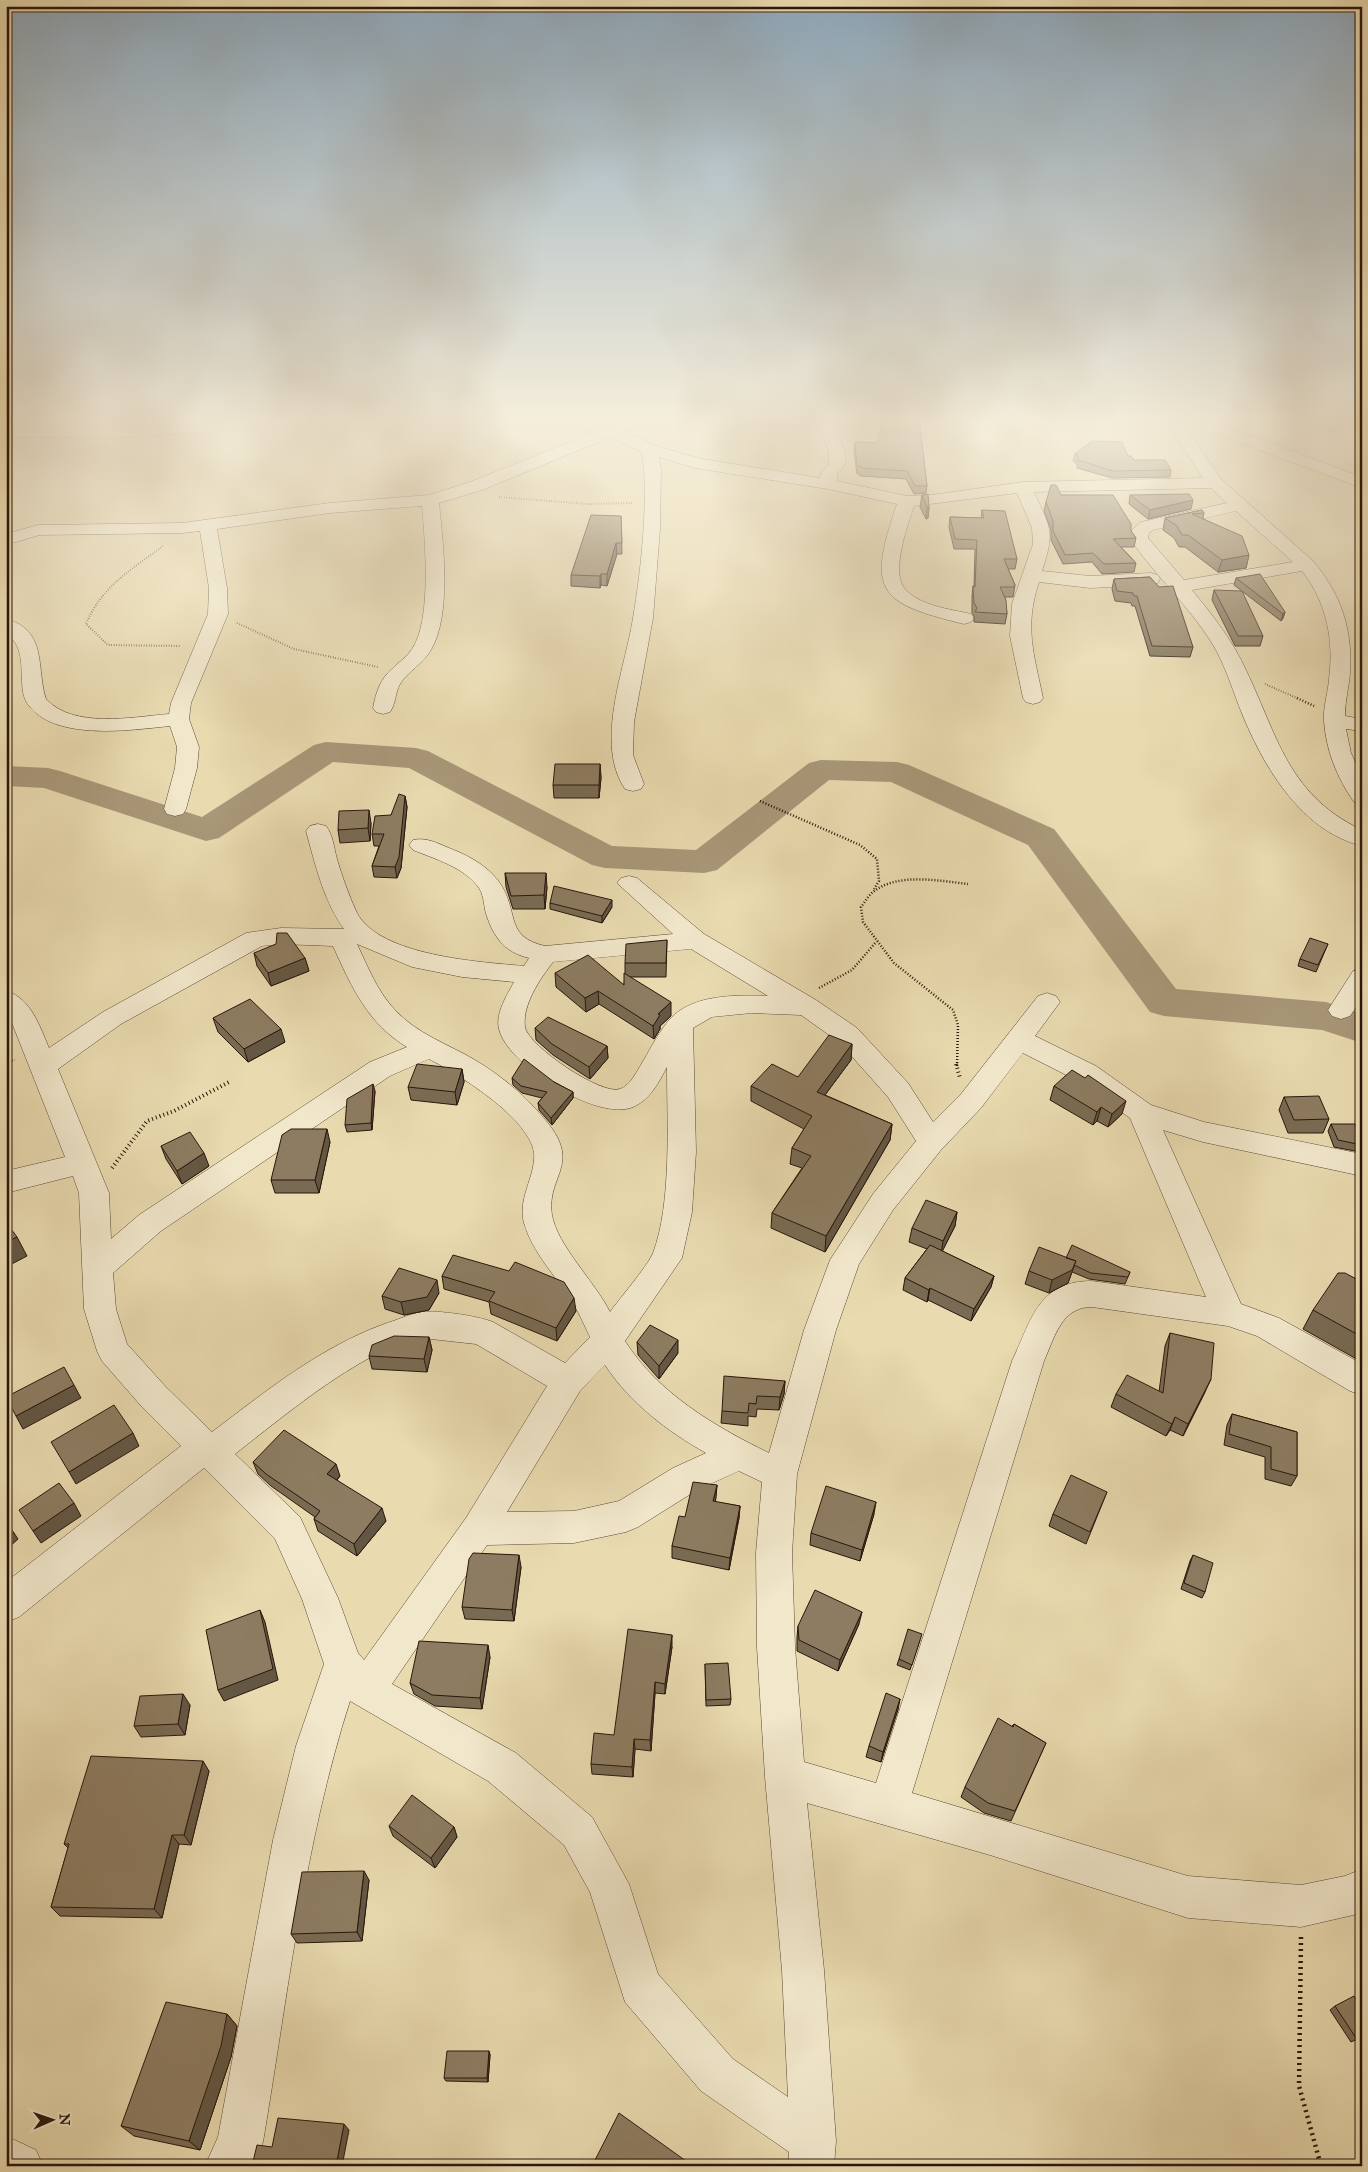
<svg xmlns="http://www.w3.org/2000/svg" width="1368" height="2172" font-family="'IM FELL Great Primer',serif">
  <style>
    .lines { fill: none; stroke-linecap: round; stroke-linejoin: round }
    .river { fill: #a89778; fill-rule: evenodd }
    .minor-casing { stroke: #5a4735; stroke-width: 1 }
    .path-far3 { stroke: #2a160c; stroke-width: 2; stroke-dasharray: 0.5 2; stroke-linecap: butt }
    .path-far2 { stroke: #2a160c; stroke-width: 2.5; stroke-dasharray: 1 2; stroke-linecap: butt }
    .path-far1 { stroke: #2a160c; stroke-width: 4; stroke-dasharray: 1 3; stroke-linecap: butt }
    .path { stroke: #2a160c; stroke-width: 4.5; stroke-dasharray: 2 4; stroke-linecap: butt }
    .minor { fill: #f1e7cb; fill-rule: evenodd }
    .wall { fill: #796b53; stroke: #2a160c }
    .shaded-wall { fill: #635744; stroke: #2a160c }
    .building { fill: #8d7c61; stroke: #2a160c }
  </style>
  <rect width="100%" height="100%" fill="#e9daaf"/>
  <filter id="stains"><feTurbulence type="fractalNoise" baseFrequency=".004" numOctaves="4"/><feColorMatrix values="0 0 0 0 .2 0 0 0 0 .09 0 0 0 0 .02 0 0 0 .5 -.17"/></filter>
  <radialGradient id="worn" r=".72"><stop offset=".6" stop-color="#630" stop-opacity="0"/><stop offset="1" stop-color="#630" stop-opacity=".3"/></radialGradient>
  <g class="lines">
    <!-- river -->
    <path class="river" d="M326,742L416,748L428,751L612,846L696,850L809,763L821,760L897,762L909,765L1054,829L1176,989L1326,1002L1362,1014V1043L1322,1030L1164,1016L1150,1012L1028,845L891,782L829,780L717,870L704,873L605,868L592,865L409,768L333,762L219,838L206,841L44,788L6,786V766L48,768L60,771L202,817L314,745Z"/>
    <!-- minor casing -->
    <g class="minor-casing">
      <path id="minor" d="M249,419H332L324,424L114,438L6,437V427L114,428Z
        M436,419H504C498,426 442,426 436,419Z
        M552,419H580L610,426L628,419H650L648,422L625,432L656,446L697,458L820,478L821,473L829,464V452L818,424L806,422L804,419H891L889,422L867,428L835,425L845,452V465L837,474V481L907,496L932,495L1023,482L1203,478L1164,419H1180L1221,479L1313,561C1341,594 1353,630 1350,673C1349,687 1345,701 1345,716L1362,719V731L1346,729L1351,753L1362,777V804L1354,802C1337,778 1326,750 1324,721C1323,707 1328,693 1329,679C1334,641 1327,602 1302,571L1192,590C1209,611 1227,633 1240,658C1276,727 1283,793 1362,830V846C1302,831 1265,769 1243,716C1233,692 1226,666 1212,643C1188,605 1155,575 1130,539L1131,531L1141,522L1227,503L1211,488L1034,492C1051,530 1055,531 1042,571L1090,576L1151,573L1158,575L1160,579L1158,583L1151,585L1090,588L1039,582C1024,627 1034,654 1043,698L1040,702L1033,704L1026,702L1023,698L1010,636L1012,604L1033,544L1032,528L1017,493L914,506C908,525 890,572 905,589C920,606 950,609 971,614L974,618L971,622L964,624C877,603 867,591 897,504L828,489L695,468L659,457L661,469L660,529L653,618L634,722L633,755L644,784L641,789L633,791L625,789C594,743 625,669 633,618C641,571 649,498 642,452L611,437L482,490L439,503C443,543 452,614 431,650C423,664 408,671 400,684C395,693 396,704 390,712L383,714L376,712L373,708C376,692 380,679 393,668C399,662 407,657 412,649C432,620 425,541 422,506L330,513L217,529L227,588L228,614L191,703L189,719L199,747L197,768L186,809L183,814L175,816L167,814L164,809L175,768L177,747L170,726C131,730 58,741 30,707C23,700 22,688 22,678C21,661 22,644 6,634V619C48,630 36,668 46,699C74,729 132,717 169,714L171,703L208,614L209,588L200,531L182,533L39,535L6,545V534L38,525L182,523L330,503L429,495L470,482L595,432L554,422ZM1236,511L1293,562L1184,580L1148,538L1149,533L1153,530Z
        M1182,419H1205L1362,477V488L1184,422Z
        M318,824L326,826C333,835 334,848 337,859C342,876 349,896 357,913C380,956 480,962 524,966L529,958C503,952 492,935 485,910C484,903 483,894 479,888C464,867 435,859 413,850L409,845L413,840C426,837 437,843 449,848C470,856 492,868 503,888C518,915 506,937 545,946L673,934L617,883L621,878L629,876L637,878L704,934L816,1000L857,1028L908,1083L933,1122L961,1094L1038,996L1047,993L1056,996L1060,1002L1035,1036L1096,1066L1151,1105L1204,1122L1362,1154V1176L1203,1142L1163,1130L1241,1304L1279,1318L1362,1364V1395L1350,1391L1257,1336L1228,1326L1092,1307C1061,1307 1055,1337 1044,1361L912,1793L1188,1876L1301,1885L1345,1876L1362,1869V1913L1301,1927L1188,1918L990,1855L807,1803L824,1970L836,2141L834,2166H788L789,2152L701,2091L625,2002L590,1892L564,1845L488,1781L350,1701C304,1844 288,1995 263,2142L253,2166H205L218,2137L273,1840L296,1746L324,1664L302,1599L275,1539L204,1468L19,1617L6,1622V1582L181,1446L142,1407L102,1361L97,1351L84,1309L79,1193L73,1176L6,1193V1171L65,1157L12,1023L6,1016V991C31,998 40,1027 49,1048L103,1012L246,933L281,928L344,929C324,902 315,864 306,831L310,826ZM281,944L333,946C351,986 368,1024 407,1047L370,1062L139,1215L111,1239L109,1193L58,1069L121,1024L262,946ZM357,944L412,967L462,977L514,982C507,995 495,1014 499,1029C507,1065 598,1122 633,1107C650,1100 659,1082 667,1067C667,1121 672,1203 653,1253C647,1267 620,1298 610,1312C595,1282 557,1245 552,1215C546,1176 582,1165 547,1122C528,1098 502,1076 475,1060C448,1044 417,1034 395,1010C377,991 368,967 357,944ZM691,949L768,996C737,995 694,994 671,1018C659,1031 651,1048 642,1063C637,1071 630,1086 620,1089C602,1096 528,1046 525,1027C522,1005 540,979 553,962ZM752,1013L801,1015L839,1042L888,1097L916,1141L873,1194L830,1260L804,1330L769,1453C714,1426 658,1393 625,1341L682,1258L692,1212L696,1152L693,1028L712,1017ZM1023,1053L1076,1080L1130,1118L1206,1297L1092,1281C1038,1281 1032,1319 1012,1361L876,1783L804,1762L795,1647L792,1553L797,1474L836,1330L859,1264L893,1210L941,1150L981,1108ZM429,1059C458,1074 539,1123 534,1160C532,1182 518,1200 524,1223C532,1252 555,1275 571,1300C579,1312 584,1325 590,1337L565,1363L493,1322C478,1316 438,1310 422,1312C414,1313 404,1317 396,1320C327,1342 270,1388 212,1432L166,1387L127,1344L116,1309L113,1273L161,1231L390,1076ZM422,1338L476,1344L547,1386L466,1518L364,1660L358,1653L338,1598L300,1517L235,1454C276,1422 317,1388 362,1362C381,1351 401,1345 422,1338ZM605,1365C630,1403 667,1431 706,1453L673,1468L619,1501L574,1511L507,1512L580,1391ZM739,1471L762,1482L756,1553L757,1647L765,1777L782,1970L788,2097L733,2059L658,1974L629,1884L592,1817L516,1753L392,1684L487,1545L574,1543L626,1532L638,1527L697,1490Z
        M1362,969V998L1350,1016L1341,1019L1332,1016L1328,1010L1353,971Z
        M6,2136L36,2150L43,2166H6Z"/>
    </g>
    <!-- path-far3 -->
    <path class="path-far3" d="M499,497L588,504L633,503
      M163,546C132,569 101,587 86,624L108,645L181,646
      M237,623L294,649L378,667
      M1265,684L1299,699"/>
    <!-- path-far2 -->
    <path class="path-far2" d="M1297,698L1314,706
      M760,801L860,845L877,859L879,881L874,889
      M819,988L852,970L876,942
      M6,1062L15,1060
      M957,1066L958,1025L953,1010L894,963L863,922L861,907C865,902 868,896 873,892C898,872 940,881 968,884"/>
    <!-- path-far1 -->
    <path class="path-far1" d="M956,1064L960,1078
      M112,1168L147,1121L174,1111L231,1081"/>
    <!-- path -->
    <path class="path" d="M1301,1937L1299,2086L1321,2166"/>
    <!-- minor -->
    <use href="#minor" class="minor"/>
  </g>
  <!-- wall -->
  <path class="wall" d="M896,419H919L927,486L926,493L914,494L906,479L860,476V474H857L854,450L855,442L877,443L897,421Z
    M1075,454L1128,456L1134,460L1171,470L1170,477L1112,478L1077,468V464L1073,461Z
    M922,495L929,507L928,518L926,519L920,507Z
    M1061,495L1131,531L1136,538L1134,547H1121L1136,563L1134,572L1102,574L1092,562L1063,564L1051,540V530L1044,511L1046,502Z
    M1130,495L1191,509L1148,519L1129,504Z
    M982,510L1017,559L1015,569H1008L1015,585L1013,597H1005L1007,614L1005,624L974,622V616L972,613V596L973,586H974L975,549H954L949,527L950,517L981,518Z
    M1202,510L1204,513L1203,518L1249,555L1246,568L1218,572L1185,547H1179L1174,538L1163,530L1165,518Z
    M621,516L622,554H617L607,586L601,585L600,588L571,586V575Z
    M1150,577L1193,647L1190,657L1150,656L1135,606H1132L1131,603L1115,601L1112,589L1114,579Z
    M1236,578L1285,612L1283,618L1281,621L1234,585Z
    M1214,590L1263,636L1260,646H1235L1212,600Z
    M600,764L601,778L599,798H554L553,785Z
    M405,796L407,807L401,868L397,878L374,877L372,866L379,846H374L372,834L391,815Z
    M371,823L370,841L340,843L338,830Z
    M505,873L547,887L545,909H513L506,887Z
    M550,903L612,907L602,923L550,909Z
    M667,940L666,977H630L671,1016L660,1026V1029L654,1039L599,1004L586,1012L556,987L555,973L624,985L625,974V963Z
    M1328,944L1316,972L1298,966L1300,959Z
    M254,953L305,958L309,971L271,986L257,966Z
    M213,1018L285,1042L248,1062L218,1032Z
    M535,1028L607,1046L608,1058L590,1079L553,1055L536,1040Z
    M852,1044L851,1060L825,1095L892,1124L890,1140L825,1252L771,1228L772,1213L802,1168L790,1164L792,1148L804,1129L751,1101V1086L798,1077Z
    M462,1069L464,1082L457,1105L411,1100L408,1087Z
    M512,1078L554,1082L573,1092V1098L552,1125L539,1110L538,1103L542,1098L522,1093L513,1085Z
    M1054,1086L1122,1114L1108,1127L1097,1121L1093,1125L1050,1100Z
    M375,1091L372,1130L347,1132L345,1125Z
    M1284,1097L1329,1119L1323,1133H1288L1279,1110Z
    M1331,1124L1362,1141V1149L1360,1152L1334,1147L1328,1131Z
    M330,1142L319,1193H275L271,1180Z
    M161,1146L209,1166L182,1184L166,1159Z
    M957,1212L955,1226L942,1251L994,1276L991,1287L971,1321L928,1300L927,1302L903,1290L905,1278L927,1249L909,1242L912,1228Z
    M1066,1258L1130,1272L1125,1284L1089,1279L1072,1272L1068,1283L1049,1293L1025,1284L1029,1271Z
    M442,1276L576,1311L557,1341L491,1314L489,1302L444,1289Z
    M1362,1282V1362L1303,1329L1313,1310Z
    M439,1293L429,1310L404,1315L385,1309L382,1296Z
    M1170,1333L1205,1392L1183,1436L1170,1430L1166,1436L1111,1407L1116,1394L1159,1392L1165,1346Z
    M429,1337L432,1350L427,1372L372,1369L369,1356Z
    M637,1342L678,1353L659,1379L638,1355Z
    M785,1381L784,1394L779,1410L757,1409L756,1417L748,1416V1426L721,1423L722,1411Z
    M1232,1414L1297,1432V1476L1291,1486L1265,1479V1457L1224,1445L1227,1425Z
    M253,1462L340,1476L337,1480L386,1521L357,1556L318,1531L314,1519L315,1517L271,1486L258,1474Z
    M717,1485L715,1502L740,1506L739,1518L729,1570L672,1558V1546L685,1517Z
    M1107,1492L1086,1544L1049,1526L1053,1514Z
    M874,1514L860,1561L810,1545L811,1533Z
    M1193,1555L1205,1592L1202,1598L1181,1589L1190,1561Z
    M521,1567L514,1621L465,1619L462,1607Z
    M859,1624L838,1671L797,1651V1637L798,1626Z
    M920,1640L910,1670L897,1665L899,1659Z
    M672,1647L665,1694L655,1693L651,1751L635,1749L633,1777L592,1774L591,1764L614,1735Z
    M490,1657L482,1709L435,1706L414,1694L410,1683Z
    M705,1664L731,1699L730,1705L706,1706Z
    M900,1699L881,1762L866,1757L869,1746Z
    M190,1705L185,1735L141,1737L134,1726Z
    M1014,1724L1046,1743L1011,1821L984,1813L961,1797L965,1787L1012,1726Z
    M209,1771L191,1845L179,1844L162,1918L60,1916L51,1907L68,1848L64,1844Z
    M389,1826L454,1827L457,1837L435,1868L393,1836Z
    M369,1880L362,1941L297,1943L291,1934Z
    M1335,2006L1362,2009V2037L1351,2042L1330,2010Z
    M227,2014L237,2026L231,2057L200,2150L134,2136L121,2126Z
    M489,2051L490,2055L488,2082L446,2081L444,2078Z"/>
  <!-- shaded-wall -->
  <path class="shaded-wall" d="M1193,500L1191,509L1148,519L1150,510Z
    M927,507H929L928,518L926,519Z
    M616,543L617,554L607,586V574Z
    M1249,555L1246,568L1218,572L1222,560Z
    M601,574V585L600,588V576Z
    M1285,612L1283,618L1281,621L1283,614Z
    M600,764L601,778L599,798V785Z
    M405,796L407,807L401,868L397,878L395,867Z
    M369,810L371,823L370,841L368,828Z
    M546,873L547,887L545,909L544,895Z
    M612,900V907L602,923V916Z
    M305,958L309,971L271,986L268,973Z
    M598,991L599,1004L586,1012L585,998Z
    M671,1002V1016L660,1026V1029L654,1039L653,1026L658,1014Z
    M281,1029L285,1042L248,1062L244,1049Z
    M852,1044L851,1060L816,1107L817,1092Z
    M607,1046L608,1058L590,1079L589,1067Z
    M462,1069L464,1082L457,1105L455,1092Z
    M373,1084L375,1091L372,1130L371,1123Z
    M573,1092V1098L552,1125L551,1118Z
    M1126,1101L1122,1114L1108,1127L1112,1114Z
    M1101,1107L1097,1121L1093,1125L1097,1112Z
    M892,1124L890,1140L825,1252L826,1236Z
    M327,1129L330,1142L319,1193L315,1180Z
    M204,1153L209,1166L182,1184L177,1171Z
    M957,1212L955,1226L941,1254L943,1241Z
    M17,1237L27,1256L6,1267V1242Z
    M1076,1261L1068,1283L1049,1293L1052,1280Z
    M994,1276L991,1287L971,1321L974,1309Z
    M437,1280L439,1293L429,1310L404,1315L401,1302Z
    M930,1288L928,1300L927,1302L929,1290Z
    M574,1298L576,1311L557,1341L556,1328Z
    M429,1337L432,1350L427,1372L424,1359Z
    M678,1340V1353L659,1379V1366Z
    M1211,1379L1205,1392L1183,1436L1188,1424Z
    M785,1381L784,1394L779,1410L780,1397Z
    M74,1385L81,1398L23,1429L16,1416Z
    M1175,1417L1170,1430L1166,1436L1172,1424Z
    M133,1433L139,1446L76,1484L69,1472Z
    M336,1464L340,1476L331,1486L327,1474Z
    M717,1485L716,1498L713,1513V1501Z
    M876,1502L874,1514L860,1561L862,1550Z
    M74,1503L81,1516L41,1543L33,1531Z
    M740,1506L739,1518L729,1570L730,1558Z
    M382,1508L386,1521L357,1556L354,1544Z
    M14,1533L18,1539L6,1550V1540Z
    M519,1555L521,1567L514,1621L512,1610Z
    M260,1610L265,1622L278,1680L224,1701L218,1690Z
    M862,1612L859,1624L838,1671L840,1660Z
    M672,1635V1647L665,1694V1684Z
    M488,1645L490,1657L482,1709L480,1698Z
    M655,1682V1693L651,1751L650,1740Z
    M183,1694L190,1705L185,1735L178,1724Z
    M900,1699L898,1710L881,1762L883,1752Z
    M634,1739L635,1749L633,1777L632,1767Z
    M203,1761L209,1771L191,1845L184,1835Z
    M454,1827L457,1837L435,1868L431,1858Z
    M172,1835L179,1844L162,1918L154,1909Z
    M364,1871L369,1880L362,1941L357,1932Z
    M227,2014L237,2026L231,2057L200,2150L189,2141Z
    M489,2051L490,2055L488,2082L487,2078Z
    M344,2124L349,2130L342,2166H336Z"/>
  <!-- building -->
  <path class="building" d="M899,419H919L927,486H915L907,471L861,468L862,466H857L855,442L877,443L882,420L900,421Z
    M1092,441L1122,442L1128,456H1131L1134,460H1165L1171,470L1113,471L1078,460L1079,457L1075,454Z
    M1051,485H1056L1061,495H1113L1131,524V531L1136,538L1113,539L1136,563L1104,564L1093,553L1065,555L1053,531V521L1046,502Z
    M928,494L929,507H927L922,495Z
    M1189,494L1193,500L1150,510L1130,495Z
    M982,510L1005,511L1017,559H1004L1015,585L1014,587H1000L1006,600L1007,614L975,612L977,608L974,603L973,586L975,587L977,540L955,539L950,517L984,518Z
    M1202,510L1204,513L1192,514L1242,536L1249,555L1222,560L1188,535H1182L1177,526L1165,518Z
    M591,515L621,516L622,543H616L607,574H601L600,576L571,575Z
    M1260,574L1285,612L1283,614L1236,578Z
    M1150,577L1159,587L1173,586L1193,647L1152,646L1137,596H1134L1133,593L1117,591L1114,579Z
    M1214,590L1242,591L1263,636H1238Z
    M555,764H600L599,785H553Z
    M399,794L405,796L399,857L395,867L372,866L384,834H372L375,816L391,815Z
    M369,810L368,828L338,830L339,811Z
    M505,873H546L544,895L511,896Z
    M554,886L612,900L602,916L550,903Z
    M277,933H287L305,958L268,973L254,953L276,944Z
    M1310,938L1328,944L1318,965L1300,959Z
    M667,940L666,963H625L626,944Z
    M588,955L624,985V973L671,1002L658,1014L660,1015L653,1026L598,991L585,998L555,973Z
    M250,999L281,1029L244,1049L213,1018Z
    M548,1017L607,1046L589,1067L552,1044L535,1028Z
    M829,1035L852,1044L817,1092L892,1124L826,1236L772,1213L811,1156L792,1148L812,1116L751,1086L772,1064L798,1077Z
    M524,1059L554,1082L573,1092L551,1118L538,1103L547,1092L521,1086L512,1078Z
    M417,1064L462,1069L455,1092L408,1087Z
    M1072,1070L1085,1078L1088,1075L1126,1101L1112,1114L1101,1107L1097,1112L1054,1086Z
    M373,1084L371,1123L345,1125L347,1099Z
    M1319,1096L1329,1119L1294,1120L1284,1097Z
    M1331,1124H1355L1362,1141V1145L1338,1140Z
    M291,1129H327L315,1180H271L282,1135Z
    M190,1132L204,1153L177,1171L161,1146Z
    M926,1200L957,1212L943,1241L912,1228Z
    M6,1222L17,1237L6,1242Z
    M930,1245L994,1276L974,1309L930,1288L929,1290L905,1278Z
    M1072,1245L1130,1272L1128,1277L1091,1273L1074,1265L1076,1261L1066,1258Z
    M1039,1247L1076,1261L1072,1270L1052,1280L1029,1271Z
    M453,1255L509,1271L515,1262L564,1282L574,1298L556,1328L489,1301L495,1292L442,1276Z
    M399,1268L437,1280L427,1297L401,1302L382,1296Z
    M1338,1273H1345L1362,1282V1337L1313,1310Z
    M650,1325L678,1340L659,1366L637,1342Z
    M1170,1333L1214,1343L1211,1379L1188,1424L1175,1417L1172,1424L1116,1394L1127,1375L1163,1393Z
    M394,1336L429,1337L424,1359L369,1356L372,1345Z
    M64,1367L74,1385L16,1416L6,1397Z
    M724,1376L785,1381L780,1397L757,1396L756,1404L749,1403L748,1413L722,1411Z
    M114,1405L133,1433L69,1472L51,1442Z
    M1232,1414L1297,1432V1476L1271,1469V1447L1229,1434Z
    M284,1430L336,1464L327,1474L382,1508L354,1544L314,1519L320,1511L266,1474L253,1462Z
    M1071,1475L1107,1492L1090,1532L1053,1514Z
    M693,1482L717,1485L713,1501L740,1506L730,1558L672,1546L679,1516L685,1517Z
    M59,1483L74,1503L33,1531L19,1510Z
    M826,1486L876,1502L862,1550L811,1533Z
    M6,1521L14,1533L6,1540Z
    M473,1553L519,1555L512,1610L462,1607L469,1559Z
    M1193,1555L1213,1563L1205,1592L1184,1583Z
    M815,1590L862,1612L840,1660L799,1640L798,1626Z
    M260,1610L273,1669L218,1690L206,1630Z
    M628,1629L672,1635L665,1684L655,1682L650,1740L634,1739L632,1767L591,1764L594,1733L614,1735Z
    M908,1629L922,1634L912,1665L899,1659Z
    M419,1641L488,1645L480,1698L432,1695L410,1683Z
    M728,1663L731,1699L706,1700L705,1664Z
    M886,1693L900,1699L883,1752L869,1746Z
    M183,1694L178,1724L134,1726L140,1696Z
    M998,1718L1013,1727L1014,1724L1046,1743L1015,1811L988,1803L965,1787Z
    M91,1756L203,1761L184,1835H172L154,1909L51,1907L69,1844H64Z
    M412,1795L454,1827L431,1858L389,1826Z
    M364,1871L357,1932L291,1934L302,1872Z
    M1354,1996L1362,2009V2035L1356,2038L1335,2006Z
    M166,2002L227,2014L221,2046L189,2141L121,2126Z
    M447,2051H489L487,2078H444Z
    M619,2113L693,2166H592Z
    M278,2118L344,2124L336,2166H252L257,2145L272,2147Z"/>
  <!-- sky -->
  <linearGradient id="sky" x2="0" y2="1"><stop stop-color="#8ea8bb"/><stop offset="0.58" stop-color="#f5eedb"/><stop offset="1" stop-color="#f5eedb" stop-opacity="0"/></linearGradient>
  <rect width="1368" height="723" fill="url(#sky)"/>
  <!-- margin -->
  <rect width="1368" height="2172" fill="none" stroke="#e9daaf" stroke-width="25"/>
  <rect x="8" y="8" width="1353" height="2157" fill="none" stroke="#2a160c" stroke-width="2.5"/>
  <rect x="12" y="12" width="1343" height="2147" fill="none" stroke="#2a160c"/>
  <!-- north arrow -->
  <g transform="translate(52 2120) rotate(88)" stroke="#f1e7cb" stroke-width="4" paint-order="stroke">
  <path d="M0-4L9 19L0 12L-9 19Z" fill="#2a160c"/>
  <text y="-8" font-size="14" font-weight="bold" text-anchor="middle" fill="#2a160c">N</text>
  </g>
  <rect width="100%" height="100%" filter="url(#stains)"/>
  <rect width="100%" height="100%" fill="url(#worn)"/>
</svg>
